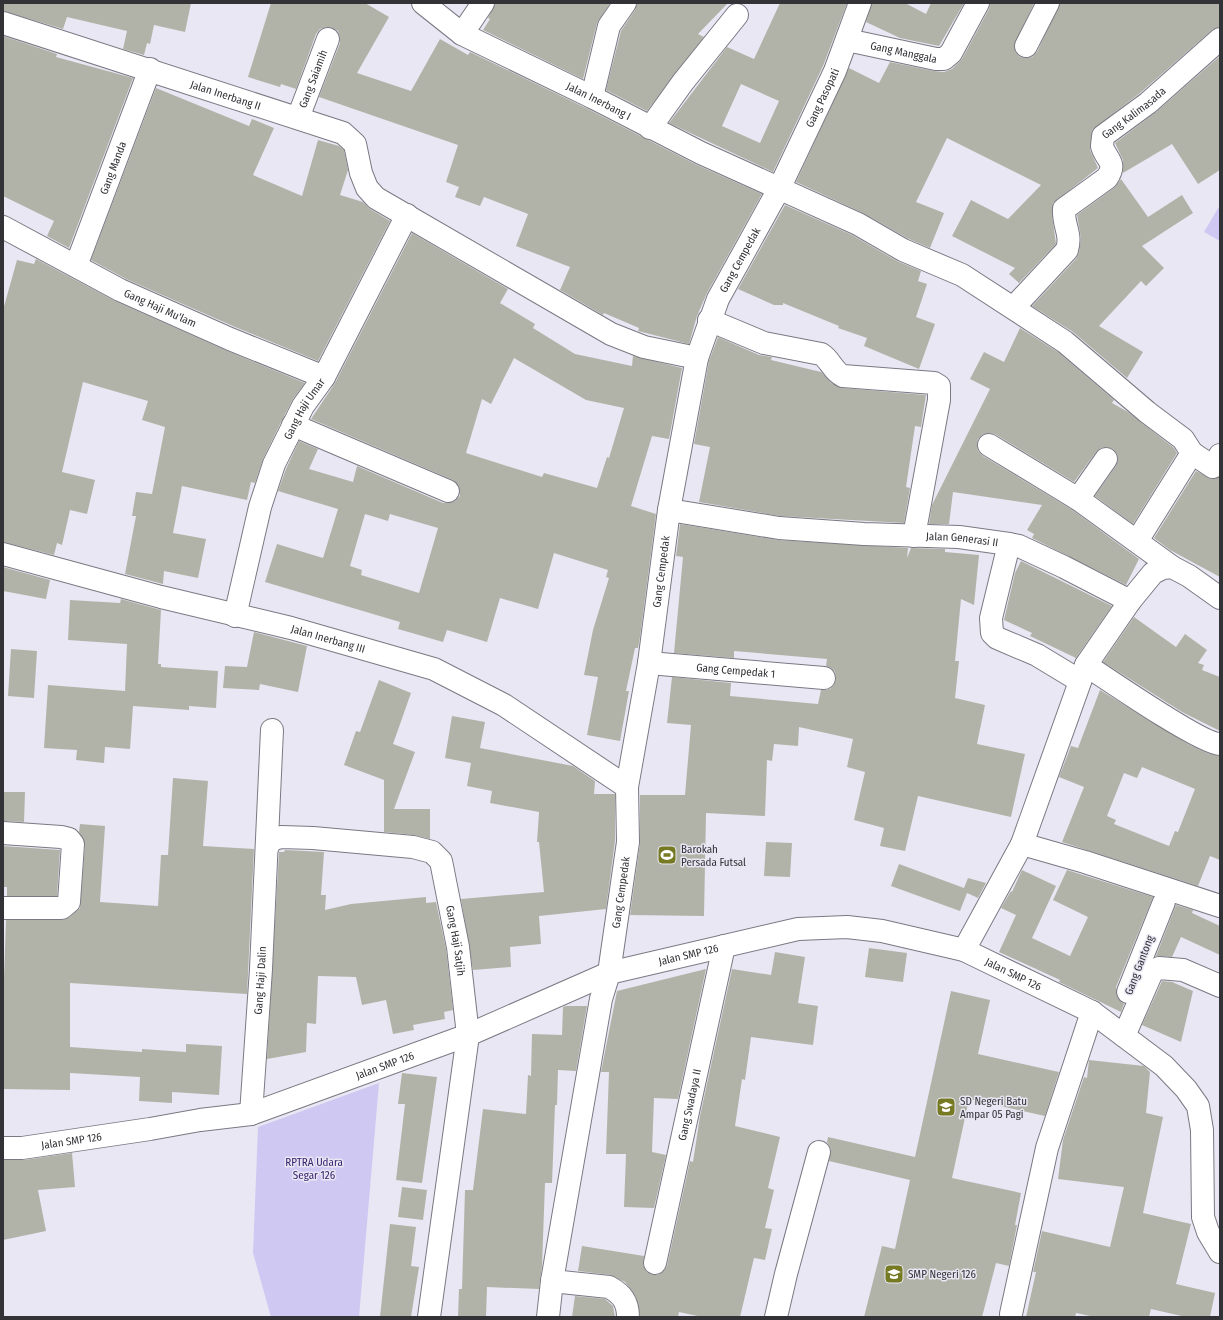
<svg xmlns="http://www.w3.org/2000/svg" width="1223" height="1320" font-family="'Fira Sans Condensed',sans-serif">
  <style>
    .green { fill: #cec8f3 }
    .building { fill: #b2b3a8; fill-rule: evenodd }
    .lines { fill: none; stroke-linecap: round; stroke-linejoin: round }
    .street-casing { stroke: #7a7983; stroke-width: 24 }
    .street { stroke: #fff; stroke-width: 22 }
    .labels { text-anchor: middle; stroke-width: 3; stroke-linejoin: round; paint-order: stroke }
    .street-label { font-size: 11px; fill: #333237; stroke: #e9e7f3 }
    .poi-label { font-size: 11px; fill: #333237; stroke: #e9e7f3; text-anchor: start }
    .park-label { font-size: 11px; fill: #39246f; stroke: #e9e7f3 }
  </style>
  <rect width="100%" height="100%" fill="#e9e7f3"/>
  <!-- green -->
  <path class="green" d="M1220,205V241L1204,232Z
    M379,1083L359,1317H271L253,1253L258,1127Z"/>
  <!-- building -->
  <path class="building" d="M3,3H191L185,32L154,25L150,44L147,43L144,55L123,49L127,31L67,17L63,29L3,11Z
    M271,3H365L389,17L357,73L411,91L440,39L468,55L470,52L586,108L695,164L762,194L707,293L697,316L689,344L638,331L639,328L604,313L603,315L560,290L570,267L516,246L528,214L484,197L480,206L455,197L459,187L446,182L458,145L319,97L340,43V37L338,31L333,28L326,27L320,29L316,34L296,89L281,84L280,87L248,77Z
    M495,3H610L597,23L583,79L483,30L490,19L488,18Z
    M637,3H728L698,34L704,37L647,111L606,90L621,31L635,10Z
    M780,3H847L823,66L773,172L669,123L727,47L754,59ZM741,84L779,101L760,143L722,126Z
    M872,3H905L926,14L931,3H964L939,46L900,38L866,22Z
    M990,3H1034L1014,46L1016,53L1020,57L1026,58L1032,57L1037,52L1060,3H1220V27L1212,30L1140,93L1092,130L1090,150L1098,168L1053,203L1052,215L1056,244L1019,283L1009,274L1015,268L952,236L971,200L1008,219L1041,185L947,138L916,202L944,213L930,248L909,239L863,213L796,182L849,68L879,83L890,62L934,71L944,72L952,69L962,59L989,9Z
    M3,36L57,54L56,57L133,78L69,248L47,236L54,221L3,196Z
    M1220,56V170L1198,184L1172,144L1123,173V160L1115,143L1156,112Z
    M156,88L249,126L252,119L274,128L253,175L302,196L318,140L339,146L344,150L348,170L340,195L363,202L370,209L390,221L318,361L235,327L126,279L91,260Z
    M1121,179L1148,217L1182,195L1193,213L1142,246L1164,268L1146,286L1141,281L1099,326L1143,352L1127,378L1073,332L1032,306L1076,259L1079,253L1081,238L1077,215L1114,188Z
    M785,205L852,235L897,261L921,271L918,281L927,284L916,317L935,324L919,369L864,346L867,338L838,328L839,326L783,303V305H774L738,289Z
    M412,233L508,289L500,303L535,324L533,328L575,354L632,366L633,356L682,368L669,439L652,436L631,506L656,514L640,637L638,648H635L626,691H629L620,741L587,735L598,677L584,675L593,630L609,578L606,577L608,570L554,553L538,609L500,598L487,642L447,630L443,642L398,629L400,622L265,582L277,544L323,558L338,509L278,491L286,469L299,441L318,449L309,469L353,482L357,466L443,503H450L455,501L460,496V489L458,484L453,480L311,419L335,383ZM514,358L586,400L624,408L609,458L607,457L597,488L544,473L542,477L466,453L482,399L491,404ZM365,514L388,521L390,514L438,528L419,593L361,575L362,570L350,566Z
    M36,259L115,301L225,350L305,383L293,399L282,420L263,459L255,483L251,482L247,500L182,486L173,533L206,539L198,578L164,571L163,584L125,574L136,516H132L136,492L152,494L165,427L142,420L148,401L83,382L62,472L95,480L87,514L70,510L62,545L57,543L54,555L3,542V310L17,260L34,264Z
    M1020,328L1058,352L1114,400L1112,403L1128,412L1174,448L1177,453L1133,524L1095,496L1116,466L1118,460L1117,454L1113,449L1107,447L1101,448L1096,452L1074,482L995,434L990,433L983,434L978,439L977,444L978,451L983,456L1071,509L1139,559L1126,585L1032,538L1034,534L1027,530L1042,505L953,492L949,524H929L932,505L990,389L970,379L984,352L1004,362Z
    M718,337L759,355L772,357L771,360L821,372L831,383L842,388L926,395L921,427L915,426L906,487L910,488L904,523L780,516L699,502L710,447L694,444L709,361Z
    M1196,471L1212,479L1220,477V577L1170,550L1154,538Z
    M680,524L778,540L908,548L907,558L911,548L945,549V552L979,555L974,605L961,599L955,661H959L955,698L985,705L977,744L1025,754L1011,817L918,796L905,851L880,846L884,828L854,820L865,772L847,767L853,739L799,727L798,746L774,744L772,761L767,760L765,816L706,813L704,916L630,915L640,844V795H685L691,725L667,723L672,677L731,683L730,696L818,704L821,690L830,689L834,685L836,679L835,672L831,668L826,666L827,659L734,651V658L674,653L683,557L676,556Z
    M1021,561L1112,606L1076,658L1030,636L1032,633L1004,620L1015,573Z
    M3,567L50,580L46,599L3,591Z
    M121,599L161,610L158,664H161V667L218,671L216,708L189,706V710L133,706L130,749L105,747L104,763L76,760L77,750L44,748L48,685L125,691L127,644L68,640L70,600L120,603Z
    M1134,617L1176,647L1185,634L1207,650L1198,663L1204,665L1202,670L1220,677V731L1182,712L1103,662Z
    M254,632L307,646L298,692L260,684L259,690L223,688L225,666L247,667Z
    M11,649L37,651L34,698L8,696Z
    M379,680L411,693L393,744L415,752L394,809H430V839L414,835L384,832V780L344,765L356,731L360,732Z
    M1100,690L1188,744L1207,753L1220,756V860L1210,856L1198,886L1062,842L1084,787L1059,777L1071,746L1078,748ZM1142,767L1195,789L1178,832L1175,831L1169,846L1114,824L1116,820L1107,816L1124,773L1137,778Z
    M452,716L485,722L480,748L573,766L595,781L594,794H615V841L606,909L539,916L541,944L510,947L511,967L473,970L461,899L544,892L539,842H537L539,812L490,803L492,791L467,786L471,763L445,758Z
    M173,778L208,781L203,846L254,849L247,994L70,983V1047L142,1052V1049L186,1052V1044L222,1046L219,1095L172,1092V1103L139,1101L140,1077L70,1073V1090L3,1089V1008L6,920H62L70,917L80,908L85,845L79,832L80,824L105,826L100,902L158,906L161,855H168Z
    M3,792H25L24,822L3,821Z
    M766,842L792,843L790,877L764,876Z
    M3,846L60,850L57,896H7V887H3Z
    M285,850L324,852L321,895H326L325,910L351,904L426,897V903L436,902L446,949L453,1010L444,1012L445,1019L413,1025L414,1030L393,1034L386,1000L362,1005L356,977L318,976L316,1024L307,1023L306,1052L267,1059L279,852H284Z
    M899,864L964,888L968,878L986,883L978,898L967,893L960,911L891,886Z
    M1022,870L1056,886L1032,938L1070,956L1088,917L1053,900L1067,870L1153,897L1116,987V993L1118,999L1124,1004L1121,1012L1059,982L1060,980L999,952L1016,915L1001,908L1011,891L1012,892Z
    M1176,905L1193,910L1192,913L1220,926V955L1181,937L1172,957L1156,956Z
    M869,948L907,953L903,982L865,977Z
    M775,952L805,957L798,1003L818,1006L813,1045L751,1037L745,1080L742,1079L735,1126L780,1137L768,1188L774,1190L765,1228L772,1229L765,1260L754,1258L740,1317H702L679,1312L678,1317H640L636,1297L625,1282L611,1275L578,1271L582,1246L644,1256L643,1266L647,1272L653,1275H658L664,1271L667,1266L690,1161L693,1162L700,1116L732,969L771,975Z
    M706,969L678,1099L654,1098L652,1152L666,1155L654,1208L624,1207L626,1154H606L609,1072H601L617,991Z
    M1162,981L1172,982L1193,991L1181,1042L1142,1025Z
    M951,991L990,1000L978,1054L1059,1072L1045,1116L969,1099L952,1178L1021,1193L1015,1225H1017L1009,1266L996,1263L982,1317H864L882,1246L895,1249L910,1180L829,1161L831,1149L827,1142L828,1137L915,1157Z
    M566,1006H587L576,1071L558,1070L557,1105H555L552,1183H545L542,1266L539,1289L487,1287L486,1317H458L459,1289H462L465,1190H473L483,1109L526,1114L528,1075L531,1076L532,1034L562,1035L563,1007Z
    M1089,1060L1144,1066L1150,1072L1146,1113L1163,1117L1143,1213L1191,1224L1176,1284L1215,1293L1210,1317H1186L1151,1309L1149,1317H1095L1076,1313L1075,1317H1026L1036,1272H1033L1042,1231L1110,1247L1124,1187L1058,1179L1063,1140L1084,1077L1087,1078Z
    M402,1073L437,1077L422,1183L396,1180L405,1104H398Z
    M72,1153L75,1187L38,1190L46,1231L3,1240V1160H24Z
    M402,1187L427,1190L423,1220L398,1217Z
    M390,1224L416,1227L411,1266L419,1267L411,1317H380Z
    M575,1296L605,1299L613,1306L615,1317H572Z"/>
  <g class="lines">
    <!-- street casing -->
    <g class="street-casing">
      <g id="street">
        <path id="s1" d="M423,3L462,34L592,97L701,153L858,224L903,250L962,275L1065,342L1147,412L1183,439L1192,453"/>
        <path id="s2" d="M3,23L343,133L355,144L361,173L367,188L376,198L611,334L644,347L697,358"/>
        <path d="M462,34L483,3"/>
        <path id="s3" d="M847,40L936,59H944L951,53L978,3"/>
        <path d="M1026,46L1048,3"/>
        <path d="M592,97L609,26L625,3"/>
        <path id="s4" d="M298,118L328,39"/>
        <path d="M650,128L683,82L737,15"/>
        <path id="s5" d="M3,227L120,290L230,339L324,377"/>
        <path id="s6" d="M76,266L150,69"/>
        <path id="s7" d="M1014,307L1067,250C1072,233 1063,227 1064,209L1107,178C1118,162 1105,159 1102,146C1102,143 1103,139 1103,136L1148,103L1220,39"/>
        <path d="M709,320L764,343L821,354C831,360 832,371 843,376L934,383L939,386V400L914,536"/>
        <path d="M293,425L448,491"/>
        <path d="M989,445L1078,499L1172,567"/>
        <path d="M1078,499L1106,459"/>
        <path id="s8" d="M669,510L779,528L864,534L959,537L1009,544L1019,546L1064,567L1130,601"/>
        <path d="M1137,541L1192,453L1213,467L1220,455"/>
        <path d="M1009,544L991,618L992,633L997,638L1037,655L1080,681"/>
        <path id="s9" d="M3,554L161,597L291,628L434,669L504,705L627,787"/>
        <path id="s10" d="M235,616L260,507L274,464L303,406L324,377L407,215"/>
        <path id="s11" d="M649,663L824,678"/>
        <path d="M1086,665C1107,679 1202,744 1220,744"/>
        <path d="M3,833L61,837L69,839L73,844L69,902L62,908H3"/>
        <path d="M1022,844L1085,862L1220,906"/>
        <path id="s12" d="M268,846L271,840L281,837L313,838L413,847L432,852L441,861L458,947L468,1035L429,1317"/>
        <path d="M964,950L1022,844L1086,665L1130,601L1153,573L1163,568L1172,567L1189,576L1220,598"/>
        <path d="M1128,992L1164,902"/>
        <path d="M1124,1036L1152,972L1159,968L1183,970L1220,986"/>
        <path id="s13" d="M251,1114L261,969L272,730"/>
        <path id="s14" d="M3,1148H22L150,1129L200,1120L251,1114L468,1035L609,973L798,929L847,927L882,931L964,950L1092,1012L1164,1066L1186,1089L1198,1106L1202,1130L1203,1217L1208,1232L1220,1252"/>
        <path id="s15" d="M655,1263L724,946"/>
        <path id="s16" d="M552,1281L601,999L609,973L628,842L627,787L649,663L669,510L697,358L718,299L779,189L835,71L860,3"/>
        <path d="M1011,1314L1047,1148L1092,1012"/>
        <path d="M548,1317L552,1281L609,1287C622,1294 628,1302 628,1317"/>
        <path d="M776,1317L786,1274L819,1152"/>
      </g>
    </g>
    <!-- street -->
    <use href="#street" class="street"/>
  </g>
  <!-- icons -->
  <defs>
    <g id="stadium-square" transform="scale(1)"><rect x="-9" y="-9" width="18" height="18" rx="4" fill="#767a23" stroke="#e9e7f3"/><path d="M0-5a6.5 5 0 1 0 0 10a6.5 5 0 1 0 0-10ZM-3.5-1.8h7v3.6h-7Z" fill="#fff"/></g>
    <g id="school-square" transform="scale(1)"><rect x="-9" y="-9" width="18" height="18" rx="4" fill="#767a23" stroke="#e9e7f3"/><path d="M0-5L7-2L0 1L-7-2ZM-4 1L0 2.5L4 1V4Q0 6-4 4Z" fill="#fff"/></g>
  </defs>
  <g fill-rule="evenodd">
    <use href="#stadium-square" x="667" y="855"/>
    <use href="#school-square" x="946" y="1107"/>
    <use href="#school-square" x="894" y="1274"/>
  </g>
  <g class="labels">
    <!-- street labels -->
    <g class="street-label">
      <text dy="4" stroke="none"><textPath href="#s3" startOffset="58">Gang Manggala</textPath></text>
      <text dy="4" stroke="none"><textPath href="#s4" startOffset="42">Gang Saiamih</textPath></text>
      <text dy="4" stroke="none"><textPath href="#s2" startOffset="234">Jalan Inerbang II</textPath></text>
      <text dy="4" stroke="none"><textPath href="#s16" startOffset="1225">Gang Pasopati</textPath></text>
      <text dy="4" stroke="none"><textPath href="#s1" startOffset="202">Jalan Inerbang I</textPath></text>
      <text dy="4" stroke="none"><textPath href="#s7" startOffset="256">Gang Kalimasada</textPath></text>
      <text dy="4" stroke="none"><textPath href="#s6" startOffset="105">Gang Manda</textPath></text>
      <text dy="4" stroke="none"><textPath href="#s16" startOffset="1043">Gang Cempedak</textPath></text>
      <text dy="4" stroke="none"><textPath href="#s5" startOffset="177">Gang Haji Mu'lam</textPath></text>
      <text dy="4" stroke="none"><textPath href="#s10" startOffset="220">Gang Haji Umar</textPath></text>
      <text dy="4" stroke="none"><textPath href="#s8" startOffset="295">Jalan Generasi II</textPath></text>
      <text dy="4" stroke="none"><textPath href="#s16" startOffset="719">Gang Cempedak</textPath></text>
      <text dy="4" stroke="none"><textPath href="#s9" startOffset="336">Jalan Inerbang III</textPath></text>
      <text dy="4" stroke="none"><textPath href="#s11" startOffset="87">Gang Cempedak 1</textPath></text>
      <text dy="4" stroke="none"><textPath href="#s16" startOffset="395">Gang Cempedak</textPath></text>
      <text dy="4" stroke="none"><textPath href="#s12" startOffset="263">Gang Haji Satjih</textPath></text>
      <text dy="4" stroke="none"><textPath href="#s14" startOffset="717">Jalan SMP 126</textPath></text>
      <text transform="translate(1139 965) rotate(-69)" y="4">Gang Gantong</text>
      <text dy="4" stroke="none"><textPath href="#s14" startOffset="1053">Jalan SMP 126</textPath></text>
      <text dy="4" stroke="none"><textPath href="#s13" startOffset="134">Gang Haji Dalin</textPath></text>
      <text dy="4" stroke="none"><textPath href="#s14" startOffset="393">Jalan SMP 126</textPath></text>
      <text dy="4" stroke="none"><textPath href="#s15" startOffset="162">Gang Swadaya II</textPath></text>
      <text dy="4" stroke="none"><textPath href="#s14" startOffset="69">Jalan SMP 126</textPath></text>
    </g>
    <!-- poi labels -->
    <g class="poi-label">
      <text x="681" y="853">Barokah<tspan x="681" dy="13">Persada Futsal</tspan></text>
      <text x="960" y="1105">SD Negeri Batu<tspan x="960" dy="13">Ampar 05 Pagi</tspan></text>
      <text x="908" y="1278">SMP Negeri 126</text>
    </g>
    <!-- park labels -->
    <g class="park-label">
      <text x="314" y="1166">RPTRA Udara<tspan x="314" dy="13">Segar 126</tspan></text>
    </g>
  </g>
  <!-- border -->
  <rect width="1223" height="1320" fill="none" stroke="#333237" stroke-width="8"/>
</svg>
